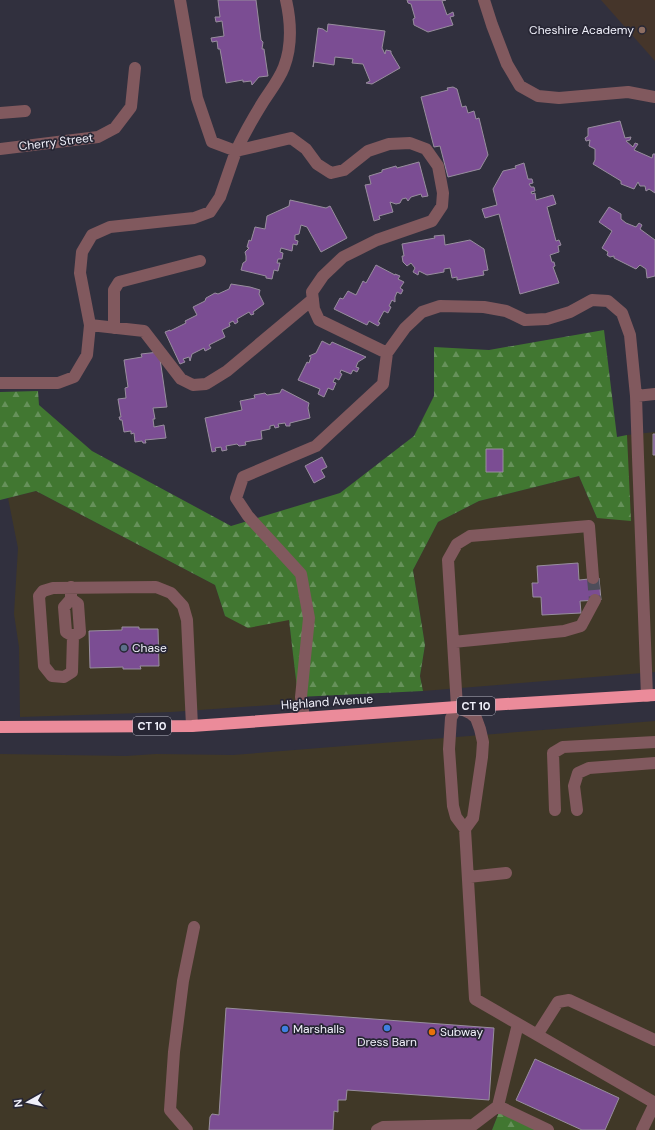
<svg xmlns="http://www.w3.org/2000/svg" width="655" height="1130" font-family="'DM Sans',sans-serif">
  <style>
    .commercial { fill: #403827 }
    .education { fill: #45352a }
    .forest { fill: url(#forest-firs) }
    .building { fill: #7b4d93; stroke: #988e9e }
    .lines { fill: none; stroke-linecap: round; stroke-linejoin: round }
    .minor-tunnel { stroke: #4e4d5a; stroke-width: 12; stroke-dasharray: 12 6; stroke-linecap: butt }
    .minor { stroke: #81595e; stroke-width: 12 }
    .highway { stroke: #eb8b9a; stroke-width: 12 }
    .education-dot { fill: #8d6e63; stroke: #272634; stroke-width: 1.5 }
    .service-dot { fill: #5c6f8a; stroke: #272634; stroke-width: 1.5 }
    .shop-dot { fill: #3f7fe0; stroke: #272634; stroke-width: 1.5 }
    .food-dot { fill: #e8710a; stroke: #272634; stroke-width: 1.5 }
    .labels { text-anchor: middle; stroke-width: 3.5; stroke-linejoin: round; paint-order: stroke }
    .shield { fill: #272634; stroke: #b4b3bf; stroke-width: 1 }
    .shield-label { font-size: 11px; font-weight: bold; fill: #f0f0fa }
    .poi-label { font-size: 12px; fill: #f0f0fa; stroke: #272634; text-anchor: start }
    .street-label { font-size: 12px; fill: #f0f0fa; stroke: #272634 }
  </style>
  <defs>
    <pattern id="forest-firs" width="22" height="20" patternUnits="userSpaceOnUse"><rect width="22" height="20" fill="#417731"/><path d="M5 1l3.5 6h-7zM16 11l3.5 6h-7z" fill="#66915a"/></pattern>
  </defs>
  <rect width="100%" height="100%" fill="#31303e"/>
  <!-- commercial -->
  <path class="commercial" d="M655,432V672L423,691L420,676L425,645L413,570L438,522L479,501L579,476L597,518L628,467L627,435Z
    M36,491L215,585L225,616L289,620L299,703L171,712L20,717L19,647L14,614L18,548L8,498Z
    M655,721V1130H539L499,1112L492,1130H0V754L126,756L156,754L233,755Z"/>
  <!-- education -->
  <path class="education" d="M601,0H655V61Z"/>
  <!-- forest -->
  <path class="forest" d="M604,330L617,437L627,435L631,521L597,518L579,476L479,501L438,522L413,570L425,645L420,676L423,691L298,697L289,620L248,628L225,616L215,585L36,491L0,500V392L38,391L39,405L92,451L231,526L340,493L414,436L434,396V347L489,350Z
    M499,1112L539,1130H492Z"/>
  <!-- building -->
  <path class="building" d="M218,0H256L261,40L263,42L262,49H264L268,76L259,77L252,85L251,81L243,82V80L226,83L220,49H218L217,41L212,42L211,38L224,36L222,21L216,22L215,17H220Z
    M407,0H446L442,1L447,15L453,12L454,16L450,17L453,25L428,32L414,25L413,19L415,18L411,4L408,3Z
    M328,24L385,31L382,48L385,54L386,50L391,51V53L400,68L372,84L366,83L370,81L363,64L352,63L353,59L335,57L334,65L314,62L313,67L318,28L323,29L327,32Z
    M453,87L457,89L462,107L466,106L468,113L474,111L476,119L479,118L488,155L480,169L448,177L440,146L434,147L421,97L448,90L447,88Z
    M620,121L625,138L631,137L630,140L626,141L633,147L635,143L638,144L634,150L652,158L653,154H655V193L649,189L646,191L645,186H640L638,182L634,189L621,184V181L593,164L595,160V149L589,146L590,140L586,141L585,138L588,136V128Z
    M419,162L428,196L422,197L421,194L411,197L408,201L406,198L402,199L400,203L396,204L390,202L393,212L379,216L380,219L374,221L365,185L371,184L369,176L382,172V170L396,166L397,168Z
    M524,163L528,179H532L533,183L529,184L531,187H534L535,191L531,192L532,194L535,193L536,200L553,195L556,204L547,207L556,241L559,240L561,245L558,246L559,252L550,255L552,262H554L555,266L553,267L559,283L520,294L499,214L485,218L482,209L497,205L493,189L503,171L516,168L515,166Z
    M290,200L326,208L330,206L347,238L321,252L307,227L301,225L299,234L295,235V240L298,241L297,245L293,244L292,251L281,248L280,252L283,253L282,259H278L277,263H280L278,271L274,270L272,279L266,278V276L241,270L243,263L246,261V256L245,252L249,248L247,247L249,240L251,241L255,227L265,229L267,216L289,206Z
    M609,207L621,214V219L626,223L636,227L639,223L642,225L640,229L655,240V276L647,278L646,269L640,265L636,269L614,258V256L610,257L607,255L608,252L602,248L612,231L599,222Z
    M444,235L445,245L470,240L484,249L488,270L483,271L484,275L457,280V277L452,278L450,268L444,269V272L427,275L419,271L418,275L413,272L415,268L411,263L407,266L403,262L402,256H404L402,244L435,238L434,236Z
    M376,265L395,275V274L400,276L398,279L404,282L400,288L403,290L401,294L397,292L395,297V302L392,300L389,306L391,307L388,313L384,311L378,322L380,323L378,326L369,321L367,325L334,309L340,298L343,299L348,291L356,295L363,281L366,283Z
    M231,284L250,287L260,290L259,294L264,304L253,312L254,314L251,315L249,312L237,319L238,322L235,324L233,321L229,323L230,326L222,330L225,337L209,345L211,348L205,351L204,348L192,354L190,361L189,357L183,359L185,362L180,364L165,332L170,330V331L186,323L185,321L197,315L193,307L205,301L206,298L215,293L218,294L229,289Z
    M322,341L330,345L332,342L366,357L358,362L356,367L359,368L357,372L353,370L351,374L341,370L340,373L342,374L339,380L335,378L333,382L336,383L333,390L328,388L324,397L318,394L320,389L298,380L307,362L309,363L311,357L309,356L316,353Z
    M159,352L167,407L153,408L155,419H153L154,427L164,425L166,438L145,440L146,443H143L142,441L135,442L134,433L131,434V431L124,432L122,420H120L119,417H121L118,399L126,398L125,388L128,387L124,360L142,357L141,354Z
    M282,389L309,403L308,408L310,418L290,423V426H286L285,423L278,424L279,427L275,428L274,425L270,426V429L261,431L262,439L245,442L246,445L239,446L237,444L226,446L227,450L222,451L221,447L215,448L216,451L212,452L205,418L242,410L240,401L255,398L254,395L265,393L267,395L280,393Z
    M653,434H655V455H653Z
    M486,449H503V472H486Z
    M322,457L327,467L321,470L325,477L314,483L305,466Z
    M578,563L579,580L599,578L601,600L580,601L581,613L542,615L541,597H533L532,583H538L537,566Z
    M122,627H139V629H158L159,666H140L141,669H123V667L90,668L89,631L122,630Z
    M226,1008L494,1028L489,1100L347,1090L346,1100H338V1112L334,1111L333,1130H209L210,1117L212,1114L219,1115Z
    M535,1059L619,1098L605,1130H582L516,1100Z"/>
  <g class="lines">
    <!-- minor-tunnel -->
    <path class="minor-tunnel" d="M593,578L595,600"/>
    <!-- minor -->
    <path class="minor" d="M180,0L197,98L212,142L236,151C244,134 253,118 263,102C270,91 279,80 284,67C292,46 291,22 286,0
      M484,0L492,25L507,64L520,86L538,96L559,98L628,92L655,97
      M0,113L25,111
      M0,149L98,137L115,128L131,107L135,68
      M90,325L144,331L181,379L193,385L206,384L227,371L313,299
      M114,328V290L119,282L200,261
      M0,383H58L74,377L87,355L90,325L80,273L82,252L92,235L110,227L194,218L210,212L220,197L236,151L291,138L306,149L317,164L331,173L344,170L368,151L389,144L410,143L426,149L438,166L443,193L442,206L432,221L377,240L343,257L323,276L312,292L314,309L319,320L387,353L405,328L422,312L440,306L484,307L506,311L525,320L547,319L570,312L592,300L608,301L622,313L630,335L636,396L638,457L647,696
      M636,396L655,394
      M593,578L589,526L470,536L457,544L448,560L457,707L451,718L449,749L453,806L456,817L465,829L475,999L655,1103
      M71,587V599L64,607L66,632L73,636
      M71,599L78,604L80,632L73,636
      M73,636L72,672L64,677L52,676L44,666L39,596L43,591L53,588L156,587L171,593L183,606L187,620L192,726
      M453,642L564,631L581,626L595,600
      M457,707L470,713L476,718L480,729L483,742L482,757L473,818L465,829
      M304,718L301,697L309,618L301,574L248,516L236,498L243,477L316,446L383,384L387,353
      M555,810L553,753L563,747L655,742
      M577,810L574,786L578,773L589,768L655,763
      M468,877L506,873
      M537,1035L558,1002L569,1000L655,1040
      M498,1106L548,1130
      M187,1130L170,1110L174,1052L183,981L194,927
      M377,1130L383,1127L473,1125L498,1106L518,1024
      M642,1130L655,1103"/>
    <!-- highway -->
    <path class="highway" d="M0,727L192,726L457,707L655,695"/>
  </g>
  <!-- markers -->
  <circle class="education-dot" cx="642" cy="30" r="4"/>
  <circle class="service-dot" cx="124" cy="648" r="4"/>
  <g class="shop-dot">
    <circle cx="387" cy="1028" r="4"/>
    <circle cx="285" cy="1029" r="4"/>
  </g>
  <circle class="food-dot" cx="432" cy="1032" r="4"/>
  <g class="labels">
    <!-- shield labels -->
    <g class="shield">
      <rect x="457" y="697" width="38" height="18" rx="3"/>
      <rect x="133" y="717" width="38" height="18" rx="3"/>
    </g>
    <g class="shield-label">
      <text x="476" y="710">CT 10</text>
      <text x="152" y="730">CT 10</text>
    </g>
    <!-- poi labels -->
    <g class="poi-label">
      <text x="634" y="34" text-anchor="end">Cheshire Academy</text>
      <text x="132" y="652">Chase</text>
      <text x="293" y="1033">Marshalls</text>
      <text x="440" y="1036">Subway</text>
      <text x="387" y="1046" text-anchor="middle">Dress Barn</text>
    </g>
    <!-- street labels -->
    <g class="street-label">
      <text transform="translate(56 142) rotate(-7)" y="4">Cherry Street</text>
      <text transform="translate(327 702) rotate(-4)" y="4">Highland Avenue</text>
    </g>
  </g>
  <!-- north arrow -->
  <g transform="translate(28 1102) rotate(262)" stroke="#272634" stroke-width="3" paint-order="stroke">
  <path d="M0-3L7 15L0 10L-7 15Z" fill="#f0f0fa"/>
  <text y="-6" font-size="11" font-weight="bold" text-anchor="middle" fill="#f0f0fa">N</text>
  </g>
</svg>
